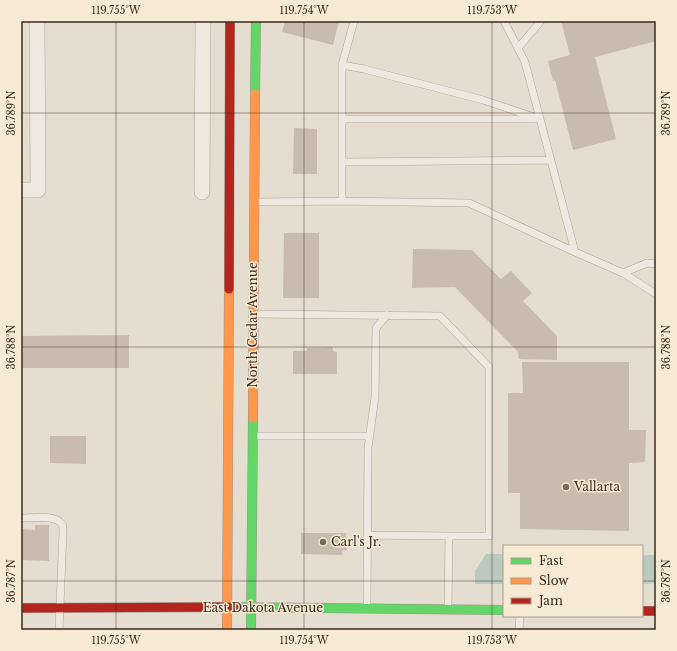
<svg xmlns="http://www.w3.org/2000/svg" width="677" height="651" font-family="'Libre Baskerville',serif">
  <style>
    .water { fill: #bacabf }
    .building { fill: #cabbaf }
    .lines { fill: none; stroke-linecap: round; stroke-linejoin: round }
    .lane-casing { stroke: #aba297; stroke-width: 8 }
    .street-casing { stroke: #aba297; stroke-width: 16 }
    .fast-casing { stroke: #9a9288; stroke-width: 10 }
    .slow-casing { stroke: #9a9288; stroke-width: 10 }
    .jam-casing { stroke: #9a9288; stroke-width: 10 }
    .lane { stroke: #eee8e0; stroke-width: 7 }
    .street { stroke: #eee8e0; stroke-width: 15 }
    .fast { stroke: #63d668; stroke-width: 9 }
    .slow { stroke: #ff974d; stroke-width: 9 }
    .jam { stroke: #b3261e; stroke-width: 9 }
    .ticks { fill: none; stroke: #3a2a1f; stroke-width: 1; stroke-opacity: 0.45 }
    .poi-dot { fill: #76695d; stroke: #f6ead5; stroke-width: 1.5 }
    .labels { text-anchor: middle; stroke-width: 3; stroke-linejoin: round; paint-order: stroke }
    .street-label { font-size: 12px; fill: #3a2a1f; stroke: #f6ead5 }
    .poi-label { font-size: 12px; fill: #3a2a1f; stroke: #f6ead5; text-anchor: start }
    .neatline { fill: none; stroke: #3a2a1f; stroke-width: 1.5 }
    .ticks-label { font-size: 10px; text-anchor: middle; fill: #3a2a1f }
  </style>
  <rect width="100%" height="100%" fill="#e5ddcf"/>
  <!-- water -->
  <path class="water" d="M486,554H504V584H475V571Z
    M642,555H656V583L642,584Z"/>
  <!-- building -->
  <path class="building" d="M285,21H339L333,45L282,32Z
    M561,21H656V41L595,57L616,139L573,150L555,80L553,81L548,61L570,55Z
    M294,128L317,129V174H293Z
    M284,233H319V298H283Z
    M413,249L472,250L501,279L511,271L532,293L523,301L557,336V360L519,359L518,352L455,287L412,288Z
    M129,335V368H21V336Z
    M333,347V351L337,352V374H293V351H307V348Z
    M522,362H629V430H646L645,462L629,463V531L520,529V493H508V393H523Z
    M50,436H86V464L50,463Z
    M35,525H49V561L21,560V529L35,530Z
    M301,533H346L347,550L342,551V555L301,554Z"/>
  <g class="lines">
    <!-- lane casing -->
    <g class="lane-casing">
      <path id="lane" d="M518,48L541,21
        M342,65L364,69L483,100L540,119
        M342,119H534
        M342,162L551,160
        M342,201V65L354,21
        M256,202L342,201L469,203L575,252L525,62L504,21
        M575,252L623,273L656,294
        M623,273L647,263L656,264
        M256,314L440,316L489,367V536H449
        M254,436H370
        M21,518C31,518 53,515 60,522C63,524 63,527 63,531L59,630
        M367,535L449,536L448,607
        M367,606L368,448L375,397L376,328L387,315
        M519,630L520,616"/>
    </g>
    <!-- street casing -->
    <g class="street-casing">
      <path id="street" d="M21,190H38L37,21
        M202,192L203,21"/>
    </g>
    <!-- fast casing -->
    <g class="fast-casing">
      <path id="fast" d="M255,94L256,21
        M239,607L504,610
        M251,630L253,418"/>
    </g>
    <!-- slow casing -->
    <g class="slow-casing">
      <path id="slow" d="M253,418L255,94
        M227,630L229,289"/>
    </g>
    <!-- jam casing -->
    <g class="jam-casing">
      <path id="jam" d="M229,289L230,21
        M21,608L239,607
        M642,611H656"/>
    </g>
    <!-- lane -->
    <use href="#lane" class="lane"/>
    <!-- street -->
    <use href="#street" class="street"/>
    <!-- fast -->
    <use href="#fast" class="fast"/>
    <!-- slow -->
    <use href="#slow" class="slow"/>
    <!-- jam -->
    <use href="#jam" class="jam"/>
  </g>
  <!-- ticks -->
  <path class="ticks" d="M116,21V630M304,21V630M492,21V630M21,113H656M21,347H656M21,581H504M642,581H656"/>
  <!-- markers -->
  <g class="poi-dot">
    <circle cx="566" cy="487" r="4"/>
    <circle cx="323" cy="542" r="4"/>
  </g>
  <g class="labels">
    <!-- street labels -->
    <g class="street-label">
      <text transform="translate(253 325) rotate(-90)" y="4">North Cedar Avenue</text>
      <text x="263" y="612">East Dakota Avenue</text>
    </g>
    <!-- poi labels -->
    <g class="poi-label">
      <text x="574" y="491">Vallarta</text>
      <text x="331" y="546">Carl's Jr.</text>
    </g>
  </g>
  <!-- border -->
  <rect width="677" height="651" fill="none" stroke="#f6ead5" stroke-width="44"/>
  <!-- legend -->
  <rect x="503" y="545" width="140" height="72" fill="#f6ead5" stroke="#ab9d8c"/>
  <rect x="511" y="558" width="20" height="6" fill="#63d668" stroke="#ab9d8c"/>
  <text x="539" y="565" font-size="12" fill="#3a2a1f">Fast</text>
  <rect x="511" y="578" width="20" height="6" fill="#ff974d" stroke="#ab9d8c"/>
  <text x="539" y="585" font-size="12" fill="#3a2a1f">Slow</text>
  <rect x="511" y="598" width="20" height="6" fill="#b3261e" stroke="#ab9d8c"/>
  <text x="539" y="605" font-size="12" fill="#3a2a1f">Jam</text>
  <rect x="22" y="22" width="633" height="607" class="neatline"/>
  <g class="ticks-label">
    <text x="116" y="14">119.755°W</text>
    <text x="304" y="14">119.754°W</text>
    <text x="492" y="14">119.753°W</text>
    <text transform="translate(11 113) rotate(-90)" y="4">36.789°N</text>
    <text transform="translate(666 113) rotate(-90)" y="4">36.789°N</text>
    <text transform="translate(11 347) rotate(-90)" y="4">36.788°N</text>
    <text transform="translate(666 347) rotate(-90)" y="4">36.788°N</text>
    <text transform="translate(11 581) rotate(-90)" y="4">36.787°N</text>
    <text transform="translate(666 581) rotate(-90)" y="4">36.787°N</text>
    <text x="116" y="644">119.755°W</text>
    <text x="304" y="644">119.754°W</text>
    <text x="492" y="644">119.753°W</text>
  </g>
</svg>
